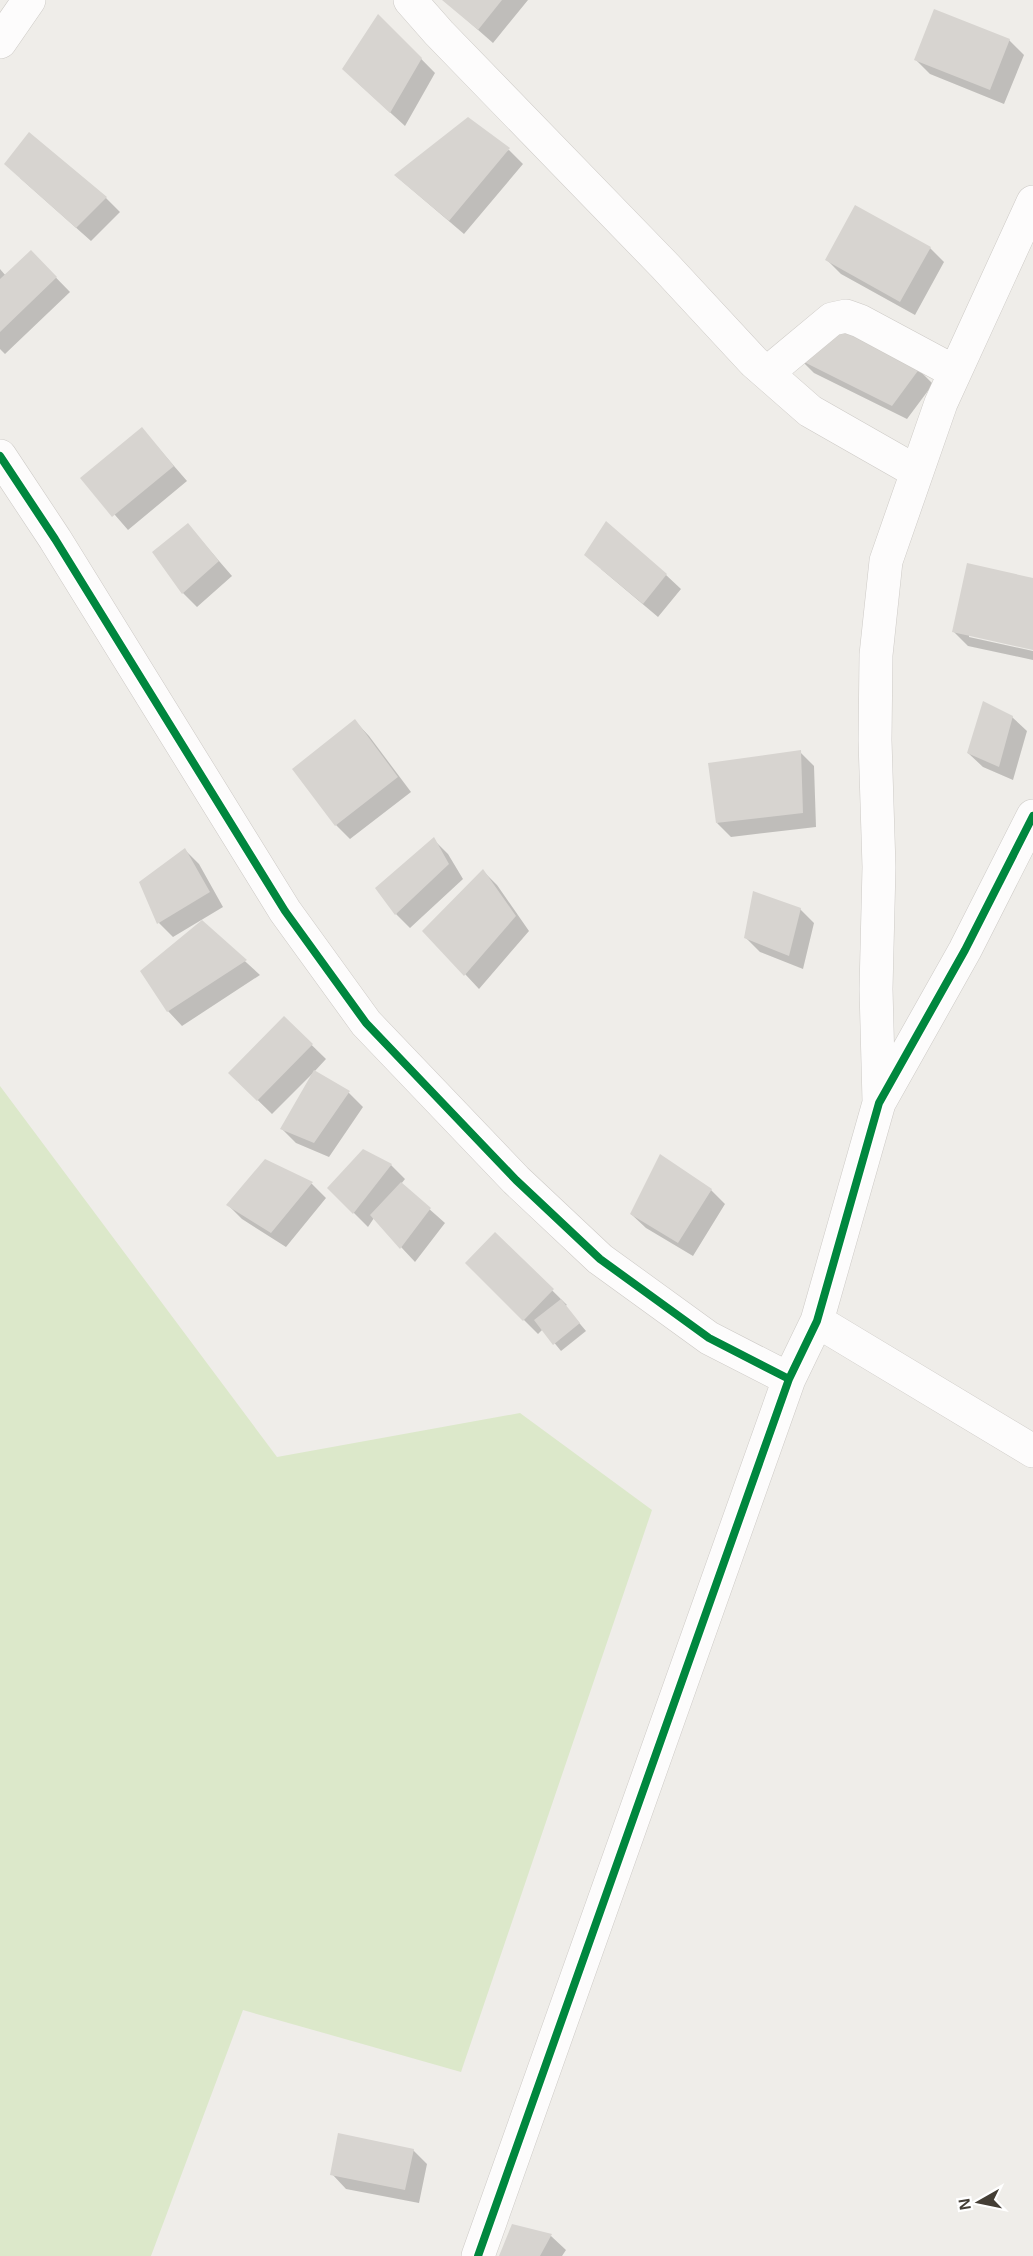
<svg xmlns="http://www.w3.org/2000/svg" width="1033" height="2256" font-family="Arial,sans-serif">
  <style>
    .green { fill: #dce8ca }
    .shadow { fill: #0003 }
    .building { fill: #d7d4d0 }
    .lines { fill: none; stroke-linecap: round; stroke-linejoin: round }
    .street-casing { stroke: #cdcac6; stroke-width: 34 }
    .street { stroke: #fdfcfc; stroke-width: 33 }
    .cycleway-casing { stroke: #fff; stroke-width: 11 }
    .cycleway { stroke: #00873e; stroke-width: 8 }
  </style>
  <rect width="100%" height="100%" fill="#efede9"/>
  <!-- green -->
  <path class="green" d="M0,1086L277,1457L520,1413L652,1510L461,2072L243,2010L151,2256H0Z"/>
  <!-- shadow -->
  <path class="shadow" d="M444,0H528L493,43Z
    M379,16L435,73L405,126L358,83Z
    M1009,40L1024,55L1004,104L930,74L916,60Z
    M509,150L523,164L464,234L396,176Z
    M20,178L106,198L120,212L91,241Z
    M930,248L944,262L915,315L841,274L827,260Z
    M31,252L70,292L5,354L0,349V269L6,276Z
    M800,359L919,370L933,384L907,419L814,373Z
    M142,429L187,481L128,530L83,478Z
    M188,525L232,576L197,607L183,593Z
    M601,569L666,575L681,589L658,617Z
    M1033,580V648L969,634V637L1033,651V660L968,646L954,632Z
    M1012,717L1027,731L1013,780L983,767L968,753Z
    M355,721L369,736L411,792L350,839L336,825Z
    M800,752L814,766L816,827L731,837L717,823Z
    M434,840L448,854L463,879L410,928L396,914Z
    M185,850L199,864L223,907L173,937L159,923Z
    M483,871L497,885L529,931L479,989L425,931Z
    M800,909L814,923L803,969L760,952L745,937Z
    M202,922L260,975L182,1026L168,1011L142,971Z
    M284,1018L326,1059L314,1072L349,1093L363,1107L329,1157L296,1143L282,1129L313,1073L272,1114L230,1073Z
    M265,1161L312,1184L326,1198L286,1247L242,1219L228,1205Z
    M391,1165L405,1179L401,1184L445,1223L415,1262L374,1218L368,1227L329,1188Z
    M711,1190L725,1204L693,1256L646,1228L631,1214Z
    M495,1234L567,1305L565,1306L586,1331L561,1351L543,1329L538,1334L467,1263Z
    M413,2150L427,2164L419,2203L346,2189L332,2174Z
    M513,2226L551,2236L566,2250L562,2256H501Z"/>
  <!-- building -->
  <path class="building" d="M442,0H502L478,30Z
    M934,9L1010,39L990,90L914,60Z
    M378,14L422,58L390,113L342,69Z
    M468,117L510,148L449,221L394,175Z
    M29,132L107,197L76,228L4,164Z
    M855,205L931,247L900,302L825,260Z
    M31,250L57,277L0,332V279Z
    M835,326L920,368L892,406L798,359Z
    M142,427L174,466L112,517L80,478Z
    M606,521L667,574L643,604L584,555Z
    M188,523L219,561L182,594L152,552Z
    M967,563L1033,578V650L952,632Z
    M983,701L1013,716L999,767L967,753Z
    M355,719L398,777L335,826L292,769Z
    M801,750L803,813L716,823L708,763Z
    M434,837L449,864L395,915L375,888Z
    M185,848L210,892L157,924L139,882Z
    M483,869L516,916L464,976L422,931Z
    M753,891L801,908L789,956L744,938Z
    M202,920L247,960L167,1012L140,971Z
    M284,1016L313,1044L257,1101L228,1073Z
    M314,1070L350,1091L314,1143L280,1129Z
    M363,1149L392,1164L353,1214L327,1188Z
    M660,1154L712,1189L678,1243L630,1214Z
    M265,1159L313,1182L271,1233L226,1205Z
    M401,1182L431,1208L400,1249L370,1215Z
    M495,1232L554,1289L523,1321L465,1263Z
    M561,1299L580,1323L553,1345L534,1320Z
    M338,2133L414,2149L405,2190L330,2175Z
    M512,2224L552,2234L540,2256H499Z"/>
  <g class="lines">
    <!-- street casing -->
    <g class="street-casing">
      <path id="street" d="M410,0L439,33L665,266L754,362L810,411L917,472
        M0,42L29,0
        M767,373L832,319L846,316L860,321L955,372
        M0,456L55,539L285,911L366,1023L516,1180L600,1259L709,1338L789,1379
        M879,1101L876,989L879,867L875,740L876,655L886,561L941,403L1033,202
        M817,1321L1033,1451
        M478,2256L789,1379L817,1321L879,1103L965,950L1033,816"/>
    </g>
    <!-- street -->
    <use href="#street" class="street"/>
    <!-- cycleway casing -->
    <g class="cycleway-casing">
      <path id="cycleway" d="M0,456L55,539L285,911L366,1023L516,1180L600,1259L709,1338L789,1379
        M478,2256L789,1379L817,1321L879,1103L965,950L1033,816"/>
    </g>
    <!-- cycleway -->
    <use href="#cycleway" class="cycleway"/>
  </g>
  <!-- north arrow -->
  <g transform="translate(979 2202) rotate(261)" stroke="#ffffff" stroke-width="4.5" paint-order="stroke">
  <path d="M0-4.5L10 22L0 15L-10 22Z" fill="#443e35"/>
  <text y="-9" font-size="16" font-weight="bold" text-anchor="middle" fill="#443e35">N</text>
  </g>
</svg>
